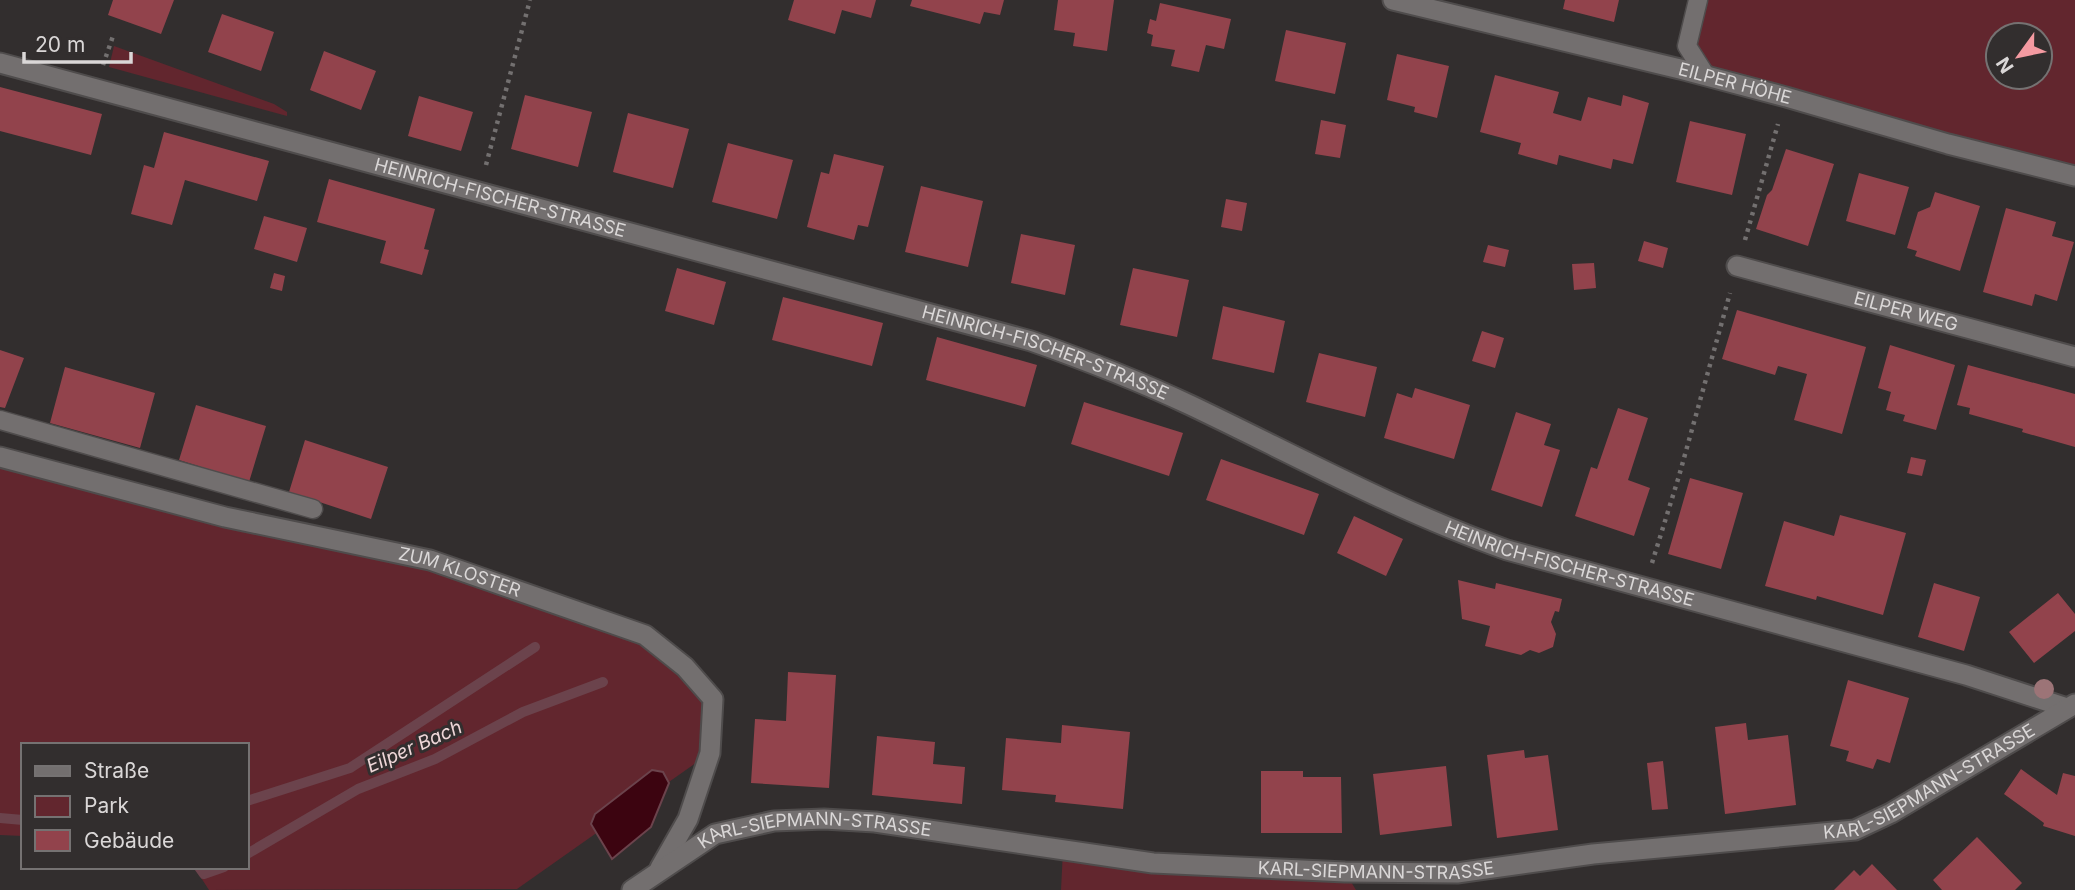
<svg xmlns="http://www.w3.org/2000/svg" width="2075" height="890" font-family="Inter,sans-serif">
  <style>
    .green { fill: #62262e; fill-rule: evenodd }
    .water { fill: #3c0410; stroke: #6b434c; stroke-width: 2 }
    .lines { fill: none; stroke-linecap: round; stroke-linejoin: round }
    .stream { stroke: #6b434c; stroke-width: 10 }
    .building { fill: #92434c }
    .service-casing { stroke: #4f4c4c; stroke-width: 21 }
    .minor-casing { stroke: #4f4c4c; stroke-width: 23 }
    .path { stroke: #737070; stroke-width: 4.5; stroke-dasharray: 3.5 5; stroke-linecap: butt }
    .service { stroke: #736f6f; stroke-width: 18 }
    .minor { stroke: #736f6f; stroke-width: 19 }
    .tree { fill: #9c7477 }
    .labels { text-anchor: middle; stroke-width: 6; stroke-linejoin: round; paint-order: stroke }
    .street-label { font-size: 18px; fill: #dad7d7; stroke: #322e2e }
    .water-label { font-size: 19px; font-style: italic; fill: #efd7d8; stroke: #322e2e }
  </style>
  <rect width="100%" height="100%" fill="#322e2e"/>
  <!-- green -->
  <path class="green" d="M1698,0H2075V176L1706,76L1687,46ZM1998,35H2040V77H1998Z
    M114,46L274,104L287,112V116L109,67Z
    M0,457L430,560L645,635L713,699L710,753L517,889L209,890L194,867H247V745H23V836L0,835Z
    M1063,850L1345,872L1356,890H1061Z"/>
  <!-- water -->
  <path class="water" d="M652,770L663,772L669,783L651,827L612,859L591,824L595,814Z"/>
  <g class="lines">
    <!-- stream -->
    <path class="stream" d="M247,801L350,768L535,647
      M0,818L23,820
      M247,854L358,789L435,759L523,712L603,682
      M199,867L204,874L224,867"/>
  </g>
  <!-- building -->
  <path class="building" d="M113,0H174L161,34L108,15Z
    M794,0H876L871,18L842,10L835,34L788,20Z
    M912,0H1004L1000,15L984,12L980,24L910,6Z
    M1058,0H1114L1107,51L1073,46L1075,33L1054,30Z
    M1565,0H1619L1614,22L1563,9Z
    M1160,3L1231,19L1224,49L1206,45L1199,72L1171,66L1175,50L1151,46L1153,35L1147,33L1150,19L1156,21Z
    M222,14L274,32L261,71L208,52Z
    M1286,30L1346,43L1335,94L1275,81Z
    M324,51L376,71L361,110L310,90Z
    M1397,54L1449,66L1437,118L1414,112L1415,107L1387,100Z
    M1495,75L1559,92L1553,113L1581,121L1588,97L1621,106L1623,95L1649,103L1633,164L1613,159L1611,169L1559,155L1557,165L1518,154L1521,143L1480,132Z
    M0,87L102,114L91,155L0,131Z
    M525,95L592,112L578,167L511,149Z
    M419,96L473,112L461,151L408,136Z
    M628,113L689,129L673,188L613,172Z
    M1321,120L1346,125L1340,158L1315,154Z
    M1690,121L1746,134L1732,195L1676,182Z
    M164,132L269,161L257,201L185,180L172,225L131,214L144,165L154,168Z
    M728,143L793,160L777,219L712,202Z
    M1786,149L1834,164L1808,246L1756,229L1767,195L1772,190Z
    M834,154L884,166L868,227L858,225L854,240L807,227L821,172L829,174Z
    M1859,173L1909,187L1895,235L1846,221Z
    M329,179L435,209L424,249L429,250L422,275L380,263L386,241L317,222Z
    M921,186L983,201L968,267L905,252Z
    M1935,192L1980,206L1960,271L1915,256L1917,251L1907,248L1918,212L1930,207Z
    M1226,199L1247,203L1242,231L1221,227Z
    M2006,208L2056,222L2052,236L2074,242L2057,301L2035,294L2032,306L1983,292Z
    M264,216L307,228L297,262L254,249Z
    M1021,234L1075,245L1065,295L1011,283Z
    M1644,241L1668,248L1663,268L1638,261Z
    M1488,245L1509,250L1505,267L1483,262Z
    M1594,263L1596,288L1574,290L1572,264Z
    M677,268L726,282L714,325L665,311Z
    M1133,268L1189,280L1177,337L1120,325Z
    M274,273L285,276L282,291L270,288Z
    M783,297L883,323L872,366L772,340Z
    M1223,306L1285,321L1274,373L1212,359Z
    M1737,310L1866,347L1842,434L1794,420L1807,374L1778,366L1775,375L1722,359Z
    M1482,331L1504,338L1495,368L1472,361Z
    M937,337L1037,365L1025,407L926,380Z
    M1890,345L1955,365L1936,430L1903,421L1905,415L1886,410L1891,392L1878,388Z
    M0,350L24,358L5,408L0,407Z
    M1319,353L1377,367L1365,417L1306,402Z
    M1968,365L2075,394V447L2022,432L2023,429L1969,414L1970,408L1957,405Z
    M65,367L155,393L140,448L50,423Z
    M1415,388L1470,405L1454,459L1384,438L1397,393L1412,398Z
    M1084,402L1183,433L1169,476L1071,444Z
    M196,405L266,426L249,482L179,460Z
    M1618,408L1648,418L1628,480L1650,488L1634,536L1575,516L1591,467L1597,469Z
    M1516,412L1551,424L1544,445L1560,450L1542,507L1491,490Z
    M305,440L388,467L371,519L289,492Z
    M1911,457L1926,460L1922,476L1907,473Z
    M1221,459L1319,494L1304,535L1206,500Z
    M1690,478L1743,493L1721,569L1668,554Z
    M1840,515L1906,533L1883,615L1817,596L1816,600L1765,586L1784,521L1834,536Z
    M1354,516L1403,539L1386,576L1337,553Z
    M1458,580L1495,589L1496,583L1562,599L1559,612L1555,611L1551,622L1556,634L1553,647L1539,653L1530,650L1521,655L1485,646L1490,626L1462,619Z
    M1934,583L1980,597L1964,651L1918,637Z
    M2058,593L2075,614V631L2034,663L2009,632Z
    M788,672L836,675L829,788L751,783L755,719L786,721Z
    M1848,680L1909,698L1890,763L1877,759L1873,769L1846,761L1849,751L1830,746Z
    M1746,723L1748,740L1788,735L1796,805L1725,814L1715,727Z
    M1062,725L1130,732L1123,809L1055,802L1056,795L1002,790L1006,738L1061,743Z
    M877,736L935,742L933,764L965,767L962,804L872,795Z
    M1524,750L1525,758L1548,755L1558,830L1497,838L1487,755Z
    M1663,761L1668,809L1652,810L1647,763Z
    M1446,766L1452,826L1380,835L1373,774Z
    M2021,769L2057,795L2063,773L2075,776V836L2043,826L2044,823L2004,794Z
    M1261,771H1303V777H1341L1342,833H1261Z
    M1977,837L2022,883L2015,890H1942L1933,880Z
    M1872,864L1897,890H1834L1854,870L1860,876Z"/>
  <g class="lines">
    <!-- service casing -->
    <g class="service-casing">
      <path id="service" d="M1698,0L1687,46L1706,76
        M0,420L313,509"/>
    </g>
    <!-- minor casing -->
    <g class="minor-casing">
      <g id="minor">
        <path id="s1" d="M1393,0L1680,69L1786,97L1948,144L2075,176"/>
        <path id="s2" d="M0,63L1031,341C1085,360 1139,381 1190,405C1295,455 1397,511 1507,550L1966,675L2067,708"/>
        <path id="s3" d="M1737,266L2075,357"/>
        <path id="s4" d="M0,457L225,517L430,560L645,635L685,667L713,699L710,753L688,819L660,868"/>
        <path id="s5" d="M632,890L715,834L774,821L824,819L875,822L1153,863L1345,872L1457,873L1593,854L1855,830L1891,813L2075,704"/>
      </g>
    </g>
    <!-- path -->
    <path class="path" d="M103,65L113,36
      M486,165L530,0
      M1745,240L1778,124
      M1652,563L1679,476L1730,293"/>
    <!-- service -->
    <use href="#service" class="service"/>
    <!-- minor -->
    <use href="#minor" class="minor"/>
  </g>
  <!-- trees -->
  <circle class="tree" cx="2044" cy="689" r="10"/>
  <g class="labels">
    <!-- street labels -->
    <g class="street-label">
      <text dy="6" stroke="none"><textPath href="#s1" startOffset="352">EILPER HÖHE</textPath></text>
      <text dy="6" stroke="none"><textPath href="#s2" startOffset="518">HEINRICH-FISCHER-STRASSE</textPath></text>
      <text dy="6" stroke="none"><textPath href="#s3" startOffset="175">EILPER WEG</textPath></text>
      <text dy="6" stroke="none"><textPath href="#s2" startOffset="1085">HEINRICH-FISCHER-STRASSE</textPath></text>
      <text dy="6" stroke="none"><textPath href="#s2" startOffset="1652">HEINRICH-FISCHER-STRASSE</textPath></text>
      <text dy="6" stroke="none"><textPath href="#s4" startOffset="474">ZUM KLOSTER</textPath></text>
      <text dy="6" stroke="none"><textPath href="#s5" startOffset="1334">KARL-SIEPMANN-STRASSE</textPath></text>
      <text dy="6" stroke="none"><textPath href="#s5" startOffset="200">KARL-SIEPMANN-STRASSE</textPath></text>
      <text dy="6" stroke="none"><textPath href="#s5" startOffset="766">KARL-SIEPMANN-STRASSE</textPath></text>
    </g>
    <!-- water labels -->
    <g class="water-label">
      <text transform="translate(414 746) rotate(-24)" y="7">Eilper Bach</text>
    </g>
  </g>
  <!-- legend -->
  <rect x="21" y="743" width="228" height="126" fill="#322e2e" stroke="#757272" stroke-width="2"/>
  <rect x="35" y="766" width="35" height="10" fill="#736f6f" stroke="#757272" stroke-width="2"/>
  <text x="84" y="778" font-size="21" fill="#dad7d7">Straße</text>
  <rect x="35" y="796" width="35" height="21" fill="#62262e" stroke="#757272" stroke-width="2"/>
  <text x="84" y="813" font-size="21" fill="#dad7d7">Park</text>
  <rect x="35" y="830" width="35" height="21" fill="#92434c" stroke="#757272" stroke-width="2"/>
  <text x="84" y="848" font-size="21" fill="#dad7d7">Gebäude</text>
  <!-- north arrow -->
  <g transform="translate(2019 56) rotate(237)"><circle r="33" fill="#322e2e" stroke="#757272" stroke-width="2"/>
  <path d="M0-5L12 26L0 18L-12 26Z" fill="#f49aa1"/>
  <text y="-10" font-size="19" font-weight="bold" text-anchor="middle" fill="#dad7d7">N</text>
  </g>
  <!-- scale -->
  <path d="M24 52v10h107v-10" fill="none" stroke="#dad7d7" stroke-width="3.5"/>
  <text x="35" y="52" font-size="21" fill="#dad7d7" stroke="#322e2e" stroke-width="5" paint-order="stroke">20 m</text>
</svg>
